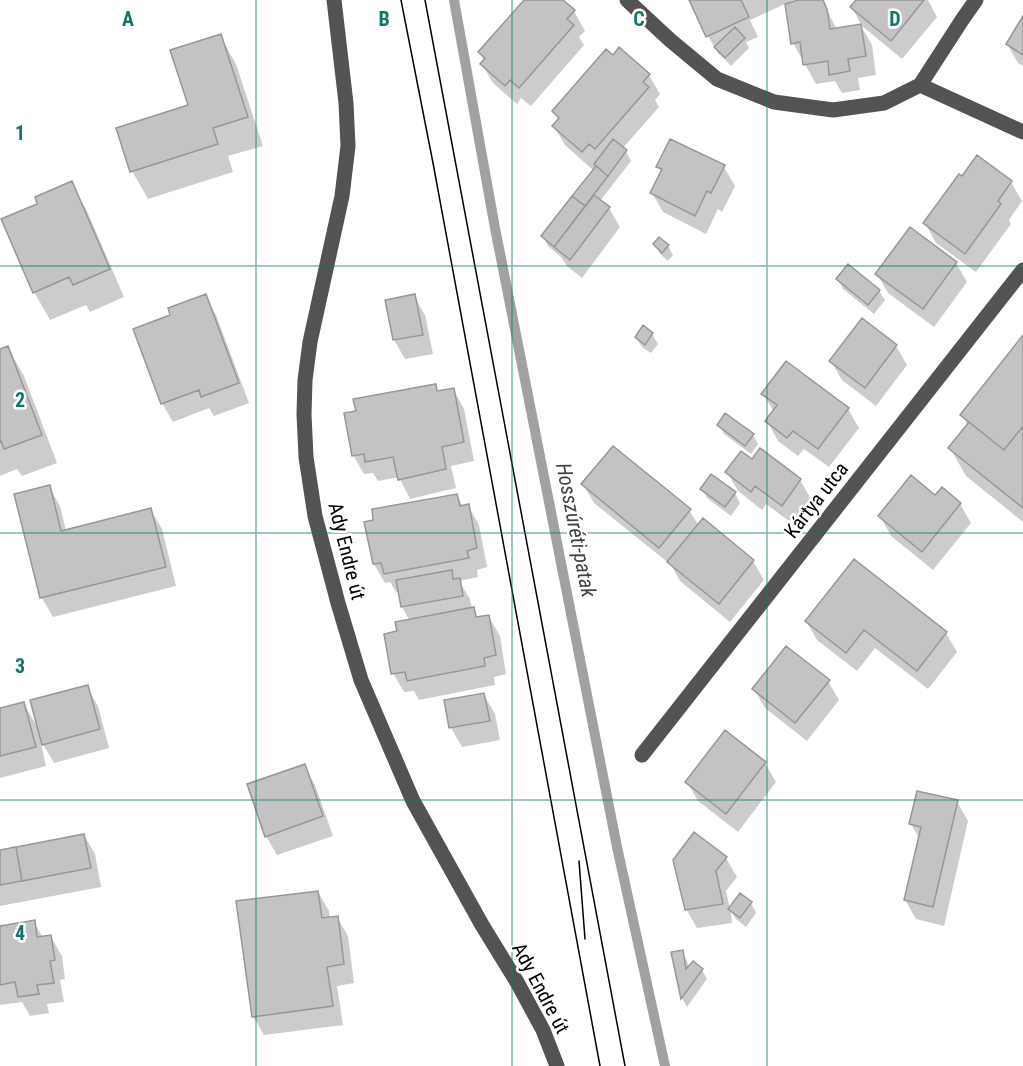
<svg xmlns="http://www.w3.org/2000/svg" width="1023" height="1066" font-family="'Roboto Condensed',sans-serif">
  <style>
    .shadow { fill: #0003 }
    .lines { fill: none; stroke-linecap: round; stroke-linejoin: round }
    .stream { stroke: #a1a1a1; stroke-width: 10 }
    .building { fill: #c3c3c3; stroke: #979797; stroke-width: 1.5 }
    .minor { stroke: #535353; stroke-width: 15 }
    .tram { stroke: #000; stroke-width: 1.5 }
    .grid { fill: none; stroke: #0f766e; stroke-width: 1.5; stroke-opacity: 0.55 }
    .labels { text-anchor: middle; stroke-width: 5; stroke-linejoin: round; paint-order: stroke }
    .street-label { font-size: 20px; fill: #000; stroke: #fff }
    .water-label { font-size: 21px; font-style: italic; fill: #424242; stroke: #fff }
    .grid-label { font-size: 20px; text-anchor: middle; font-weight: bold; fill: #0f766e; stroke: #fff; stroke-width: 5; stroke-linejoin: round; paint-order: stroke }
  </style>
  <rect width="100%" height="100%" fill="#fff"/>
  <!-- shadow -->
  <path class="shadow" d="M525,0H561L574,11L585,31L579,37L584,45L531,106L521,98L517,104L493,83L482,64L484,61L480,53Z
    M691,0H794L789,2L790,4L803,0H822L837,30L861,26L872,45L876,75L858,78L860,90L842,93L835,81L816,84L793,43L787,3L750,20L758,37L746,42L749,48L731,66L720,54L719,55L708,36Z
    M858,0H928L937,17L902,59L862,26L852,8Z
    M1023,19V66L1018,63L1007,44Z
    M220,36L236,64L263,146L228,156L233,172L148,199L132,171L190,106Z
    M613,57L649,75L660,94L655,100L659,107L622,149L626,151L631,161L600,201L609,208L620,227L582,278L567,266L561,257L548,246L543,236L594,171L565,145L554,126L559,121L554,111Z
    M658,166L724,167L735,186L722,212L718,209L706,234L663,212L652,193L662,173Z
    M1011,182L1022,201L1009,220L1011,224L976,272L936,243L925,223Z
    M71,183L87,211L124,297L90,312L86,305L50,320L34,292L39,204Z
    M655,244L668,246L673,255L668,261L660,254Z
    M956,263L967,282L934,327L888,293L877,274Z
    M848,266L879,291L885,300L874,314L843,289L838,279Z
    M205,296L216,315L249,403L214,416L209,408L173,422L162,403L172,316Z
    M414,296L425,315L433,354L405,359L394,340L387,301Z
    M644,328L652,334L658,344L651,353L642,347L636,337Z
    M1023,337V522L966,476L950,448L968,426L962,415Z
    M896,346L907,365L876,406L842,380L831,361Z
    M8,348L24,376L57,463L22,476L17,469L0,476V350Z
    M435,386L439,392L453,389L464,409L474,461L451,466L456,488L410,499L399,477L378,481L373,473L364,474L353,455L358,412Z
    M763,394L848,409L859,428L829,467L804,449L798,456L778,441L767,421L774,412Z
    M719,425L753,435L758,444L751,454L724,434Z
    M752,461L800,480L811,499L793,524L766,504L762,510L738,491L727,472Z
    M583,484L689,510L699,526L703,521L753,561L764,580L730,622L680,581L671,565L594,503Z
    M49,487L60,506L66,531L151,510L162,529L176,586L53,617L42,598L16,495Z
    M702,489L735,493L740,503L731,516L707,498Z
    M457,495L463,507L468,506L479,525L487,567L477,570L478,577L459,581L470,599L472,609H473L479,619L489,617L500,636L506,674L494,677L495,685L419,700L414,691L404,692L393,673L399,633L410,621L402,607L399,592H396L390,582L385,583L374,564Z
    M960,504L971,523L933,570L891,536L880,516Z
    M806,621L946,633L957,652L928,689L875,648L857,671L817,640Z
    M828,681L839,700L807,741L765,708L754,689Z
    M87,687L98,706L109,748L54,763L40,739L46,766L0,778V710L24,704L38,728Z
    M484,695L495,714L500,740L462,747L451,728L446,702Z
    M726,732L765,763L776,782L738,832L698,801L687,782Z
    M304,766L315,785L333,836L277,855L266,836Z
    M957,802L968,821L944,926L916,919L905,900L920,839L910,823Z
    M84,835L95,854L101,887L0,906V852Z
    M726,858L737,877L726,891L730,909L740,895L751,903L756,913L746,927L735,918L731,911L732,923L697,928L686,909Z
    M318,892L329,911L330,918L337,917L348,936L354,983L337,986L343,1025L264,1035L253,1016Z
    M34,922L43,938L51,937L62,956L65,979L60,980L64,1002L47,1004L49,1013L30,1016L22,1002L0,1005V927Z
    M682,952L687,961L689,968L702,970L707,979L687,1007L682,998L673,954Z"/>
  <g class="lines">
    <!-- stream -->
    <path class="stream" d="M454,0L495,228L617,847L665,1066"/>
  </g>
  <!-- building -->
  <path class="building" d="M524,0H563L575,10L567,19L574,25L519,88L510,80L505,86L480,64L485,58L478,52Z
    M689,0H742H741L749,17L706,37Z
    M798,0H823L827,9L830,29L861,24L866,56L848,59L850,71L829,75L828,61L803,65L800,42L791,44L785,4Z
    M856,0H924L891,41L850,7Z
    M1023,16V55L1006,44Z
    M735,27L745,38L725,58L714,47Z
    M221,34L248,117L213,128L218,144L130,172L116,128L188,105L170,50Z
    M619,47L650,74L643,82L649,87L595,149L589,144L582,152L552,126L559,118L552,111L606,49L613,55Z
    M613,139L627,150L608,176L594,164Z
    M670,139L725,165L711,193L707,191L695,216L650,193L662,169L656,167Z
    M977,155L1012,181L998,201L1001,204L965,254L923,223L959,174L962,176Z
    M596,166L608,176L585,206L572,196Z
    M72,181L110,269L73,285L69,277L33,293L1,219L37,204L35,197Z
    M594,195L610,207L570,260L554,247Z
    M572,196L585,206L554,247L541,236Z
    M910,227L957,262L923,309L875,274Z
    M659,237L669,245L662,253L653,244Z
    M848,264L880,290L868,305L836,279Z
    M206,294L239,383L201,397L199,390L161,404L133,329L170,315L168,308Z
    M415,294L423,335L393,340L385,300Z
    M862,318L897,345L865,388L829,361Z
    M643,325L653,333L645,345L635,337Z
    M1023,335V426L1004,450L960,415Z
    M8,346L42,435L4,449L1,441L0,442V349Z
    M786,361L849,408L818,449L793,431L787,438L765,421L777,405L761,394Z
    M436,384L437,391L454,388L464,442L442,447L446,469L398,480L393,457L365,462L364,454L352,456L344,413L356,411L353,399Z
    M725,413L754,434L745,446L717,425Z
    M969,422L1004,450L1023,426V508L948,448Z
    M613,446L691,509L659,548L581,484Z
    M760,448L801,479L782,506L755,486L751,492L725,472L741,451L752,459Z
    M711,474L736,492L725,507L700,489Z
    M911,475L935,495L942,487L961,503L922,552L878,516Z
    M50,485L61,531L151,508L166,567L40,598L14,494Z
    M457,494L460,506L469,504L477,548L467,551L469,558L384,574L381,563L373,564L364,522L373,520L372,509Z
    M703,518L754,560L719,604L667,562Z
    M854,559L947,632L917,671L864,630L846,653L805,621Z
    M452,570L453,579L460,578L463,596L401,607L396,580Z
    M474,607L476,617L489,615L496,655L484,658L485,666L407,681L405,672L391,674L384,634L397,631L395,622Z
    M786,646L830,680L795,723L752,689Z
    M88,685L100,729L42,745L30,700Z
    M484,693L490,721L449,728L444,700Z
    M24,702L36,747L0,756V708Z
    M725,730L766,762L726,814L685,782Z
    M305,764L323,816L265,837L247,784Z
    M917,791L958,800L933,907L904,900L921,827L909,824Z
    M694,832L727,857L716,871L723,904L685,910L673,860Z
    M84,834L91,868L22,881L16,847Z
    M16,847L22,881L0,885V850Z
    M318,891L322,918L338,916L344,964L327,967L333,1006L252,1017L236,901Z
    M740,893L752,902L740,918L728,909Z
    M35,920L37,937L51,935L55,960L50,961L54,983L37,985L39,994L18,997L15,982L0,985V926Z
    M683,950L686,969L693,961L703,969L681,999L671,952Z"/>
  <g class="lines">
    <!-- minor -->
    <path class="minor" d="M334,0L346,103L348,146L342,196L310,342L305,380L304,414L306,457L315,516L338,603L361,680L413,801L482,925L517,982L543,1030L557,1066
      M627,0L670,40L717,79L774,102L833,110L884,103L920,85L1023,132
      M920,85L962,20L976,0
      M642,755L1023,270"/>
    <!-- tram -->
    <path class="tram" d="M401,0L433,163L600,1066
      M425,0L625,1066
      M579,861L585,939"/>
  </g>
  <!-- grid -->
  <path class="grid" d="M256,0V1066M512,0V1066M767,0V1066M0,266H1023M0,533H1023M0,800H1023"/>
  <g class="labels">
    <!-- street labels -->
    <g class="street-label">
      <text transform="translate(816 500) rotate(-52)" y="7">Kártya utca</text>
      <text transform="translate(347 551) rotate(76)" y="7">Ady Endre út</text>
      <text transform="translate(541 988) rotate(62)" y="7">Ady Endre út</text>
    </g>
    <!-- water labels -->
    <g class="water-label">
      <text transform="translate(576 530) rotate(79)" y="7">Hosszúréti-patak</text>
    </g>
  </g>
  <g class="grid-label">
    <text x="128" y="26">A</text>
    <text x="384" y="26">B</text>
    <text x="639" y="26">C</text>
    <text x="895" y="26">D</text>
    <text x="20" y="140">1</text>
    <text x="20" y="407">2</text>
    <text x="20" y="673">3</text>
    <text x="20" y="940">4</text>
  </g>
</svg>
